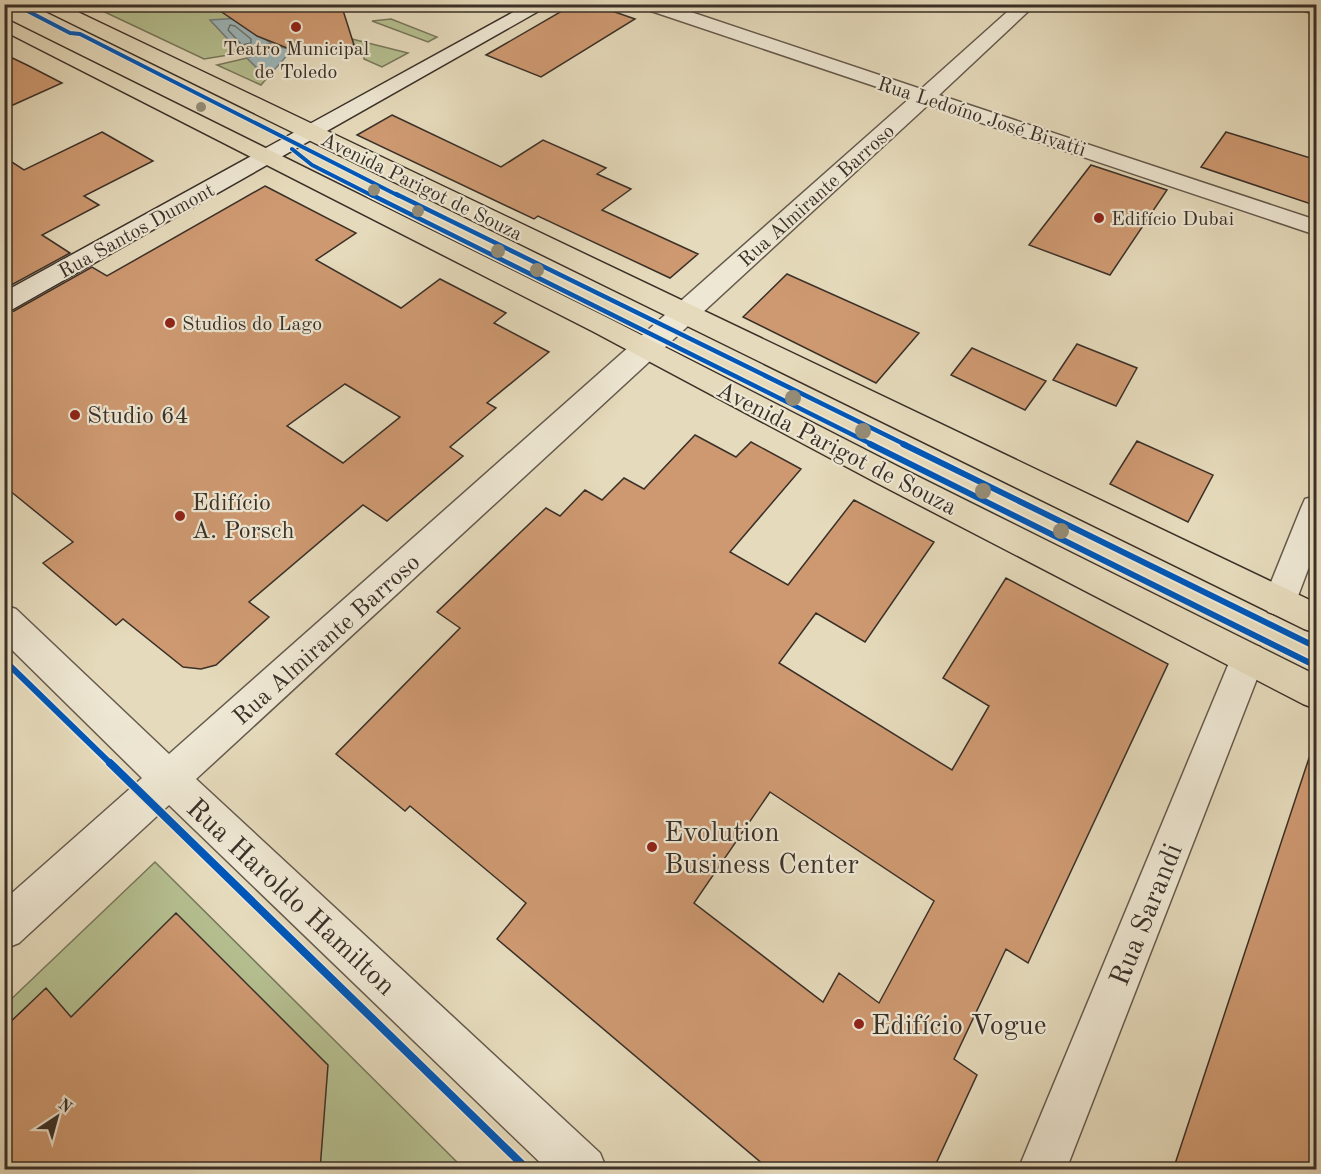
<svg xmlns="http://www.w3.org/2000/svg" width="1321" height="1174" font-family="'Old Standard TT',serif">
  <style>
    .green { fill: #b5bf90; stroke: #78785c; stroke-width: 1.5 }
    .water { fill: #9cb7bc; stroke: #758181; stroke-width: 1.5 }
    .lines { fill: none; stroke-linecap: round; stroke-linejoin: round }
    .shore { stroke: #6b7472; stroke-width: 1.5 }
    .building { fill: #ce9971; stroke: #3a3028; stroke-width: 1.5; fill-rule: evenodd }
    .street-casing { stroke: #655a4d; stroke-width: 3 }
    .secondary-casing { stroke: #3a3028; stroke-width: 3 }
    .primary-casing { stroke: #3a3028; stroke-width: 3 }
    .street { fill: #eee7d3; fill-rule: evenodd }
    .secondary { fill: #eee7d3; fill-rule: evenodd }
    .primary { fill: #e5dabb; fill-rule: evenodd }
    .cycleway-far3-casing { stroke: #eee7d3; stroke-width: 6 }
    .cycleway-far2-casing { stroke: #eee7d3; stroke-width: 8 }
    .cycleway-far1-casing { stroke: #eee7d3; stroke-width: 10 }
    .cycleway-casing { stroke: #eee7d3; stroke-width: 11 }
    .cycleway-far3 { stroke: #0057b8; stroke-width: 4 }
    .cycleway-far2 { stroke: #0057b8; stroke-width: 4.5 }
    .cycleway-far1 { stroke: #0057b8; stroke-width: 6 }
    .cycleway { stroke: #0057b8; stroke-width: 8 }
    .tree { fill: #958c76 }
    .poi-dot { fill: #8f2418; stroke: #eee7d3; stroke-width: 2 }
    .labels { text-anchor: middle; stroke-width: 4.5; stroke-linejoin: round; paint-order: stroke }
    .far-poi-label { font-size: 20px; fill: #3a3028; stroke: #eee7d3; text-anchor: start }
    .far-street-label { font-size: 20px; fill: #3a3028; stroke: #eee7d3 }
    .poi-label { font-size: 24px; fill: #3a3028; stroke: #eee7d3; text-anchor: start }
    .street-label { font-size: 24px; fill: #3a3028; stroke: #eee7d3 }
    .near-poi-label { font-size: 28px; fill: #3a3028; stroke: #eee7d3; text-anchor: start }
    .near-street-label { font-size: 28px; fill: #3a3028; stroke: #eee7d3 }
  </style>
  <rect width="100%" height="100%" fill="#e5dabb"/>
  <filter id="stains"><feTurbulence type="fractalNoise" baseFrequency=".00333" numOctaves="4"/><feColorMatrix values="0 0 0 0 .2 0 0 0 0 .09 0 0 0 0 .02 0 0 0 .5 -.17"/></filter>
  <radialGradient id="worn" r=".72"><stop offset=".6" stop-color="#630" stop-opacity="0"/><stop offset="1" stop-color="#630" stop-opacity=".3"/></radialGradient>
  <!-- green -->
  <path class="green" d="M94,4L245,5L242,18L211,21L241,53L204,59L92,6Z
    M391,19L437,37L428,42L372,21Z
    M352,39L408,53L382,67L364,59V49L354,45Z
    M247,58L267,78L261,85L217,65Z
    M155,862L464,1169L5,1170V1005Z"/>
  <!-- water -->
  <path class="water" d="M242,18L241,24L271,43L241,53L210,20Z
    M278,46L292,50L267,78L247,58Z"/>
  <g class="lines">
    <!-- shore -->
    <path class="shore" d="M230,25L235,26L251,39V43L242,45L228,30Z"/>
  </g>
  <!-- building -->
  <path class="building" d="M210,4H341L354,45L325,51L292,50L257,36Z
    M574,4H592L635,19L541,77L486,55Z
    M4,54L27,65L62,83L4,109Z
    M392,115L501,167L543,140L606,168L597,174L631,189L602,210L698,254L670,278L538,216L534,219L357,135Z
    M102,132L153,161L84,196L99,205L42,235L70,253L4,289V157L24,170Z
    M1226,132L1317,160V206L1201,167Z
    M1091,165L1167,190L1110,275L1029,245Z
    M265,186L356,233L316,260L401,308L440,279L506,313L494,323L549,352L487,403L496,408L450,447L463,456L387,521L363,505L249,602L269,617L216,665L201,669L183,667L123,619L116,625L43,563L73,542L4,486V313L14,311L92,267L107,276ZM345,384L400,417L343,463L287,426Z
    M787,274L919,333L876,383L743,317Z
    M1077,344L1137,368L1116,406L1053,380Z
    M972,348L1046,381L1025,410L951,375Z
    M695,435L736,457L751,442L801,469L730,552L788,585L854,500L934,542L865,642L816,613L779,663L952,770L989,706L943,678L1006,578L1168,664L1028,963L1006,949L954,1059L977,1075L933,1170H770L497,939L526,903L410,806L405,811L336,754L460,628L437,612L546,508L560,516L585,490L602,500L624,478L644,489ZM770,792L934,901L879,1003L839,973L823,1002L694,903Z
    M1137,441L1213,475L1188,522L1110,484Z
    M1310,755L1317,756V1170H1173Z
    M176,913L328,1065L320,1170H4V1028L46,988L71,1017Z"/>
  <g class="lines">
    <!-- street casing -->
    <g class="street-casing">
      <path id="street" d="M639,4H667L921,89L1016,4H1036L939,95L1316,220V235L928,105L196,779L600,1153L607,1170H548L169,805L19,943L4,949V900L142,778L4,642V605L16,609L169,754L910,98L642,8Z
        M1290,4H1316V14L1293,8Z
        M1316,496V548L1292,612L1280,616L1268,612L1263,602L1301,508L1305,499Z
        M1248,643L1260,647L1265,658L1066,1170H1018L1231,658L1236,647Z"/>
    </g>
    <!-- secondary casing -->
    <g class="secondary-casing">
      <path id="secondary" d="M528,4H551L13,309L4,311V292Z"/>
    </g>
    <!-- primary casing -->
    <g class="primary-casing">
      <path id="primary" d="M37,4H61L1316,603V633L1304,629L40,8Z
        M4,18L612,320L899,467L1316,675V709L1303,704L877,483L594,332L4,31Z"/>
    </g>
    <!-- street -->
    <use href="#street" class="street"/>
    <!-- secondary -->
    <use href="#secondary" class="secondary"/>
    <!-- primary -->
    <use href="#primary" class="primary"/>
    <!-- cycleway-far3 casing -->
    <g class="cycleway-far3-casing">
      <path id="cycleway-far3" d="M14,4L70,33L80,34L399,196
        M292,149L312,165L373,196"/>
    </g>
    <!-- cycleway-far2 casing -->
    <g class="cycleway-far2-casing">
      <path id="cycleway-far2" d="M370,194L873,445
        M396,194L906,445"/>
    </g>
    <!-- cycleway-far1 casing -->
    <g class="cycleway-far1-casing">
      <path id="cycleway-far1" d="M870,444L1316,666
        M903,444L1316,647
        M4,660L112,765"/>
    </g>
    <!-- cycleway casing -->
    <g class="cycleway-casing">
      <path id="cycleway" d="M110,763L528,1170"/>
    </g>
    <!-- cycleway-far3 -->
    <use href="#cycleway-far3" class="cycleway-far3"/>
    <!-- cycleway-far2 -->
    <use href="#cycleway-far2" class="cycleway-far2"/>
    <!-- cycleway-far1 -->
    <use href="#cycleway-far1" class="cycleway-far1"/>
    <!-- cycleway -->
    <use href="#cycleway" class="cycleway"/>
  </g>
  <!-- trees -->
  <g class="tree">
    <circle cx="201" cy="107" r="5"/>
    <circle cx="374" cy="190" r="6"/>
    <circle cx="418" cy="211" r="6"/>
    <circle cx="498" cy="251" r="7"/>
    <circle cx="537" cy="270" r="7"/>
    <circle cx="793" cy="398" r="8"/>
    <circle cx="863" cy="431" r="8"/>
    <circle cx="983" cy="491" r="8"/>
    <circle cx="1061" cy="531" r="8"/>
  </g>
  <!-- markers -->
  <g class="poi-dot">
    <circle cx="296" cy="27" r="6"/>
    <circle cx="1099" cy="218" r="6"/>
    <circle cx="170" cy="323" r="6"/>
    <circle cx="75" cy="415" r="6"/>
    <circle cx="180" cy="516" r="6"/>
    <circle cx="652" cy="847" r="6"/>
    <circle cx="859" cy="1024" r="6"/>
  </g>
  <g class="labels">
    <!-- far-poi labels -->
    <g class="far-poi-label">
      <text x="296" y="55" text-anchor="middle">Teatro Municipal<tspan x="296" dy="23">de Toledo</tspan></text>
      <text x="1111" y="225">Edifício Dubai</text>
      <text x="182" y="330">Studios do Lago</text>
    </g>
    <!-- far-street labels -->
    <g class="far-street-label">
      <text transform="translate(982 116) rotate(18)" y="7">Rua Ledoíno José Bivatti</text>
      <text transform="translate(422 186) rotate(26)" y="7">Avenida Parigot de Souza</text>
      <text transform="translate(816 195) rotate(-42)" y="7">Rua Almirante Barroso</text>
      <text transform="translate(136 230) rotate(-29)" y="7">Rua Santos Dumont</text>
    </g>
    <!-- poi labels -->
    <g class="poi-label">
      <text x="87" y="423">Studio 64</text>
      <text x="192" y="510">Edifício<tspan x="192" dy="28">A. Porsch</tspan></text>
    </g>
    <!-- street labels -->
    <g class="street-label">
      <text transform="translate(837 448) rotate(27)" y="8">Avenida Parigot de Souza</text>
      <text transform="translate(326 639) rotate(-42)" y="8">Rua Almirante Barroso</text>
    </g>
    <!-- near-poi labels -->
    <g class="near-poi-label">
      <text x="664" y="841">Evolution<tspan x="664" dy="32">Business Center</tspan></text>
      <text x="871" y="1034">Edifício Vogue</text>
    </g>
    <!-- near-street labels -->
    <g class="near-street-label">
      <text transform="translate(292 896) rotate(43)" y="10">Rua Haroldo Hamilton</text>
      <text transform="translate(1145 914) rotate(-68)" y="10">Rua Sarandi</text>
    </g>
  </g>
  <!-- margin -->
  <rect width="1321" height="1174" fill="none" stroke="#e5dabb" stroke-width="24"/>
  <rect x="6" y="6" width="1309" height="1162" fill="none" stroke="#3a3028" stroke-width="3"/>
  <rect x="12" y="12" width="1297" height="1150" fill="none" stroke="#3a3028" stroke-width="1.5"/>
  <!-- north arrow -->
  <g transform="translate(57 1117) rotate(36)" stroke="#eee7d3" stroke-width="4.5" paint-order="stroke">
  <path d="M0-4.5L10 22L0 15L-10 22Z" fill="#3a3028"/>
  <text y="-9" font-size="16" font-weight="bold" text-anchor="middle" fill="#3a3028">N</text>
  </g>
  <rect width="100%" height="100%" filter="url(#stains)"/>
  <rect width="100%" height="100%" fill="url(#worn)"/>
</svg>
